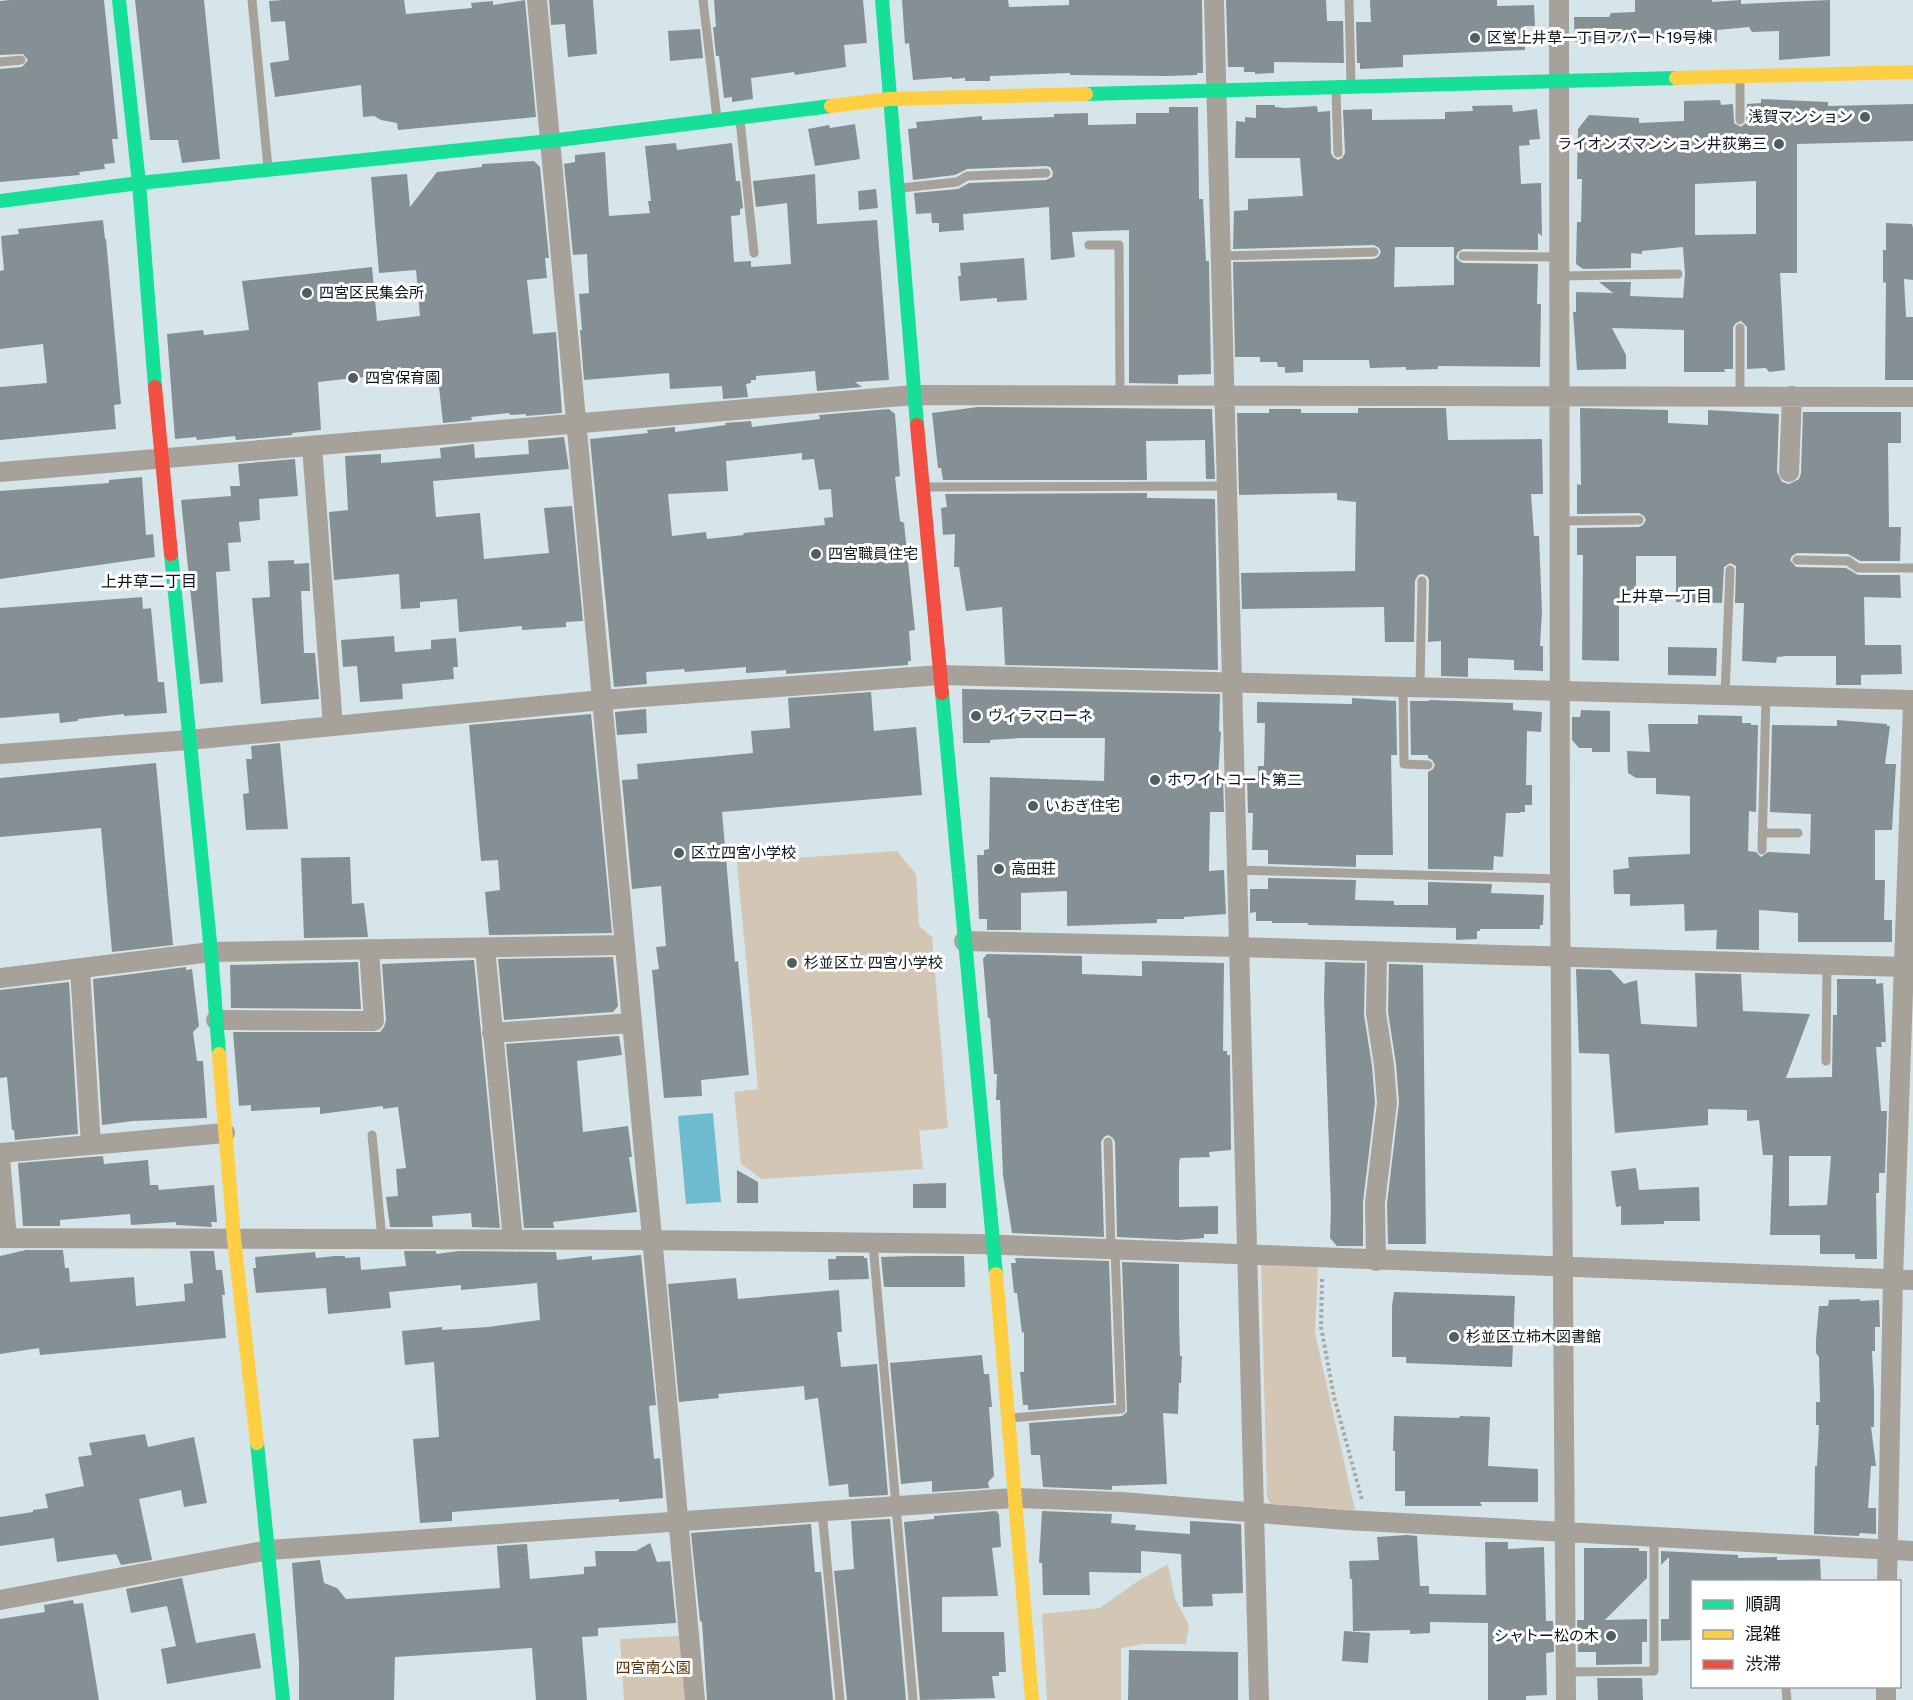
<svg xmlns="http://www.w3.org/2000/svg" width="1913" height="1700" font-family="'Public Sans','Noto Sans JP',sans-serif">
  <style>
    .green { fill: #d4c6b4 }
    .water { fill: #6ebccf }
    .building { fill: #859094; fill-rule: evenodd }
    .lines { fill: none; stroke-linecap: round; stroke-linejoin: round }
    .path { stroke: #a6a9a5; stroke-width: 4; stroke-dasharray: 3 3; stroke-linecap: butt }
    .lane { stroke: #a7a299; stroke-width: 9 }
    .street { stroke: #a7a299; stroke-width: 20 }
    .fast { stroke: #16e098; stroke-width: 14 }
    .slow { stroke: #ffcf43; stroke-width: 14 }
    .jam { stroke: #f24e42; stroke-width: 14 }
    .poi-dot { fill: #515d61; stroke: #fff; stroke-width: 2 }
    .labels { text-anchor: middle; stroke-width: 6; stroke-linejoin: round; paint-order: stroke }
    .poi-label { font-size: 15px; fill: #0a1417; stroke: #fff; text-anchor: start }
    .park-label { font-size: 15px; fill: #593402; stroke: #fff }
    .neighbourhood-label { font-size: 16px; fill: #0a1417; stroke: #fff }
  </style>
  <rect width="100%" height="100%" fill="#d6e5ea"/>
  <!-- green -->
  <path class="green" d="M897,851L916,874L919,926L932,937L948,1128L919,1131L923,1169L762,1179L741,1164L734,1092L758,1089L737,862Z
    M1261,1263L1318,1267L1315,1333L1355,1510L1271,1504L1267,1497Z
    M1168,1564L1175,1599L1189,1625L1186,1644H1143L1121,1648V1700H1047L1042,1614L1100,1608L1138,1581Z
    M681,1636L687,1700H624L620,1639Z"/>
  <!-- water -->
  <path class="water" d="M713,1113L721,1202L686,1204L678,1116Z"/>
  <!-- building -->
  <path class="building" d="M11,0H104L118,139H112L115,163L104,164L105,169L79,172L80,175L0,182V69L22,67L28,60L23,54L0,55V1Z
    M135,0H204L220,159L182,163L178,140H150Z
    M283,0H404L406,14L472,8L471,3L493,1V5L525,0L536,117L398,130L397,123L381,120L374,116L363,117L361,85L275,97L270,63L289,60L285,21L271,22L269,1Z
    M549,0H593L597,54L568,57L565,24L551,25Z
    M714,0H863L867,43L844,45L846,67L795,75L794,72L751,78L753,99L732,102V97L724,98L719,56H716L713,27H716Z
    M902,0H1008L1009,7L1069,5V0H1202L1203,73H1197V75L1168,76L1070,75V73L990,76V81H965V78L952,79V77L913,80L909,43L905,44Z
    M1226,0H1326L1327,21H1343L1344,63L1274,62V73L1255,74V72H1244V67H1228Z
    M1370,0H1497V6L1534,5L1535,26H1524L1525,50L1403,55V67L1360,69V63H1357L1356,22H1371Z
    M1635,0H1712V2L1741,0V4L1830,0V56L1779,60V31L1752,32L1749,27L1717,30V42L1689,41V39H1631V41L1575,42L1574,17H1609L1611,13L1635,12Z
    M700,29L703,58L670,61L668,31Z
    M1761,99L1828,102V106L1913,104V141L1797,144V273H1780L1785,370L1769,372L1766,368L1747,369V327L1741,321L1736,323L1733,327V369H1724L1725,372H1684V330L1612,328L1626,355V369L1577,370L1573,312H1576V292L1613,293L1599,282H1631L1630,296L1683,298L1685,274L1683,247L1642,251V254L1631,253V268L1583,269L1576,264L1577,222H1581L1582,179H1577L1578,129L1589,115L1639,118V123L1684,121V101L1720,100L1721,105L1733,104L1734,123L1741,127L1746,123L1747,104L1761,103ZM1756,181V234L1695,235V184Z
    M1256,105H1275V107L1286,108L1317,106L1318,112L1330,111L1331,153L1333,157L1338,160L1342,158L1345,153L1343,110L1372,109V120L1445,119V112L1473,111L1472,106L1512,105L1513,112L1537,109L1540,139L1529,140L1530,145L1519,146L1521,184L1541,183L1542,236L1538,233V250L1463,249L1458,252L1456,257L1459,261L1463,263L1538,264L1537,304H1541L1540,367L1438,366V369L1406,370V367L1370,368L1369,360H1303V372L1285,373V367H1278L1277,362H1260V357H1235L1233,262L1374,259L1378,257L1381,252L1379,248L1374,245L1233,249L1234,211L1248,210V199L1303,196L1300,158H1235L1236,121L1245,122V117L1256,118ZM1395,247H1454V285L1394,287Z
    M1169,107H1198L1199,199H1203L1206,261H1209L1211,374L1178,375V384L1129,383V230L1072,232L1075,257L1051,260L1049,207L963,214L964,230L939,232V223H932L931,213L916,214L914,193L958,189L969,183L1046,180L1052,177L1053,172L1050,167L1046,166L967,169L955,175L913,180L908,129L917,128L916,122L982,116V120L1054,117V114L1088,113V125L1136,124V113H1169Z
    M855,124L860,159L815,166L808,129L829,125L830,128Z
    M676,143L677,150L732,143L736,181H740L743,208L740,209V215L731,216L734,262L751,261V267L791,264L787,203L756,207L753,181L815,174L817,224L877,220L889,380L855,382L862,387L817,391L815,371L756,376V380H751V383L746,384L748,397L723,399L722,386L670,389L669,373L584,380L580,330H582L579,294L589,293L587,254L573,255L564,164L575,162V155L605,152L609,216L650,213L648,201H651L645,146Z
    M534,161L540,167L549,258H545L547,278L527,280L533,334L556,332L562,413L526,416V414L510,415L509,413L471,417L472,420L443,423L437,369L318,382L321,430L292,433V435L236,440L235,436L197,440L196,437L175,439L167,334L203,330L204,335L249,330L242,281L372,267L377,321L420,316L416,270L379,273L371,177L407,174L410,207L437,172L482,167V164Z
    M876,189L878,208L859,210L858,191Z
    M103,220L105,239H106L121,404L114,405L116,429L0,440V387L47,383L43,344L0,349V271L4,270L1,236L19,234L18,229Z
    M1886,223L1912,224L1913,228V280L1904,279L1906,317H1913V380H1885L1886,283L1883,282V250H1886Z
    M1024,258L1027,300L997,302V298L960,301L958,276H961L960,263Z
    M978,407L1212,409L1215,479H1206L1205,440L1146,441L1147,480H943L941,468H938L932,413Z
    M1358,408H1446L1448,440L1542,439L1543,494H1531L1534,536H1539L1542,611L1540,646H1543V671L1514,670V660L1468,658V677L1441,676V641L1428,642L1429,581L1428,577L1423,574L1418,575L1415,581L1414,642H1385L1384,607L1242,609L1241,573L1355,571L1356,502L1337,500V493L1239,495L1237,413H1269V409H1301V413H1358Z
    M1580,408L1668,410V423L1708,425V410L1779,414L1777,472L1782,482L1789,484L1799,479L1801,473L1803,412H1901V443H1888L1889,527H1901L1900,561H1860L1848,554L1797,553L1792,556L1790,560L1796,567L1846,568L1858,575H1900L1901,598L1864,597L1865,645H1901L1902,674L1861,675V685H1836V656H1786L1777,657L1776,663L1742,661L1744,603H1735L1736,566L1730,563L1724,567L1722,603L1676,602V556H1636V600L1619,601V661L1582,660L1583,555H1577V528L1639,527L1643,525L1646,520L1644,516L1639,513L1577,514V484L1581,485Z
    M889,409L895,414L900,476L895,477L900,521L904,523L915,630L909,631L911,661H908V665L786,674V670L746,673V667L685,672L684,669L646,672L647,684L614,687L590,439L648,433L647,430L675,427V432L726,425L725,423L751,421L752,427L820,419L819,415ZM802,453V460L814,459L819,490L831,489L833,517L824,518L825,525L743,533L744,535L707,539L706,532L672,536L668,494L728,491L726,461Z
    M564,437L569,469L433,481L436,517L480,513L484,559L549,553L544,508L572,506L583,621L566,622V627L522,630V626L459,632L457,599L420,602V608L401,609L399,574L334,580L329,512L348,510L345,456L381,454V463L441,458L440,448L474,444L475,458L529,454L528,440Z
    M295,459L298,496L259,499L260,520L239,522L241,542L228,543L230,571L216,572L223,682L200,684L181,500L231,496L230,486H240L238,464Z
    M142,477L146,535L153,534L155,557L0,579V491L109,483V480Z
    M1147,493V498L1215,499L1218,670L1005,665L1002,607L966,611L959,567H954L955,534L943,535L941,508L947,507L945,494Z
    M294,560V564L309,563L310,591H301L304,653H315L319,699L261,704L252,598L270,597L268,561Z
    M142,597L143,609L151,608L158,682H164L167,713L124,716V714L78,719V721L60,723L59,713L0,718V608Z
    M394,636L395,652L431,649V640L456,638L458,667H453L454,679L402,684L403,699L360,702L357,666L343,667L341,640Z
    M1668,647L1717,648L1716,676L1668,675Z
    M962,689L1220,694L1219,731L1221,732L1218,776H1223L1224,812H1210L1209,871L1224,870L1226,914L1184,917V919H1157V923L1067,926V891L1021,893V930H987V919H979L977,855H984V850L989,849L990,777L1104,781L1105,738H1020L990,740V743H963Z
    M871,692L874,731L916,727L922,795L722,812L735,962L738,961L749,1075L701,1080L702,1096L664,1098L652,970L659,969L656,947L666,946L661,886L632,889L622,780L638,779L637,764L753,753L751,731L790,728L788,698Z
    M1352,698L1396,701L1397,755H1391L1393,855H1356V867L1268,864V850H1252L1253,813H1248L1247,777H1258V766H1264L1265,723H1257V702L1352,704Z
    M1429,700L1513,703V710L1542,712L1541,732L1527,731L1526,785H1532V805H1525V812H1520V813H1506L1503,857L1494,856L1493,870L1428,869V772L1433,769L1435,765L1432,760L1428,758V755H1411L1410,701H1429Z
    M646,709L647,733L617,735L615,712Z
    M1581,710L1610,711V752H1592V748H1579L1572,740V717H1580Z
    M591,714L612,933L489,935L485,892L500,890L498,860L481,861L469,725Z
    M1698,715L1742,716V723H1751V725H1758L1756,812L1749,811L1748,851L1756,852L1761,857L1768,852L1810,854L1811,814L1770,812L1772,725L1837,726V720L1887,724V726H1890L1885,764H1896L1892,830H1875V880H1885L1884,920H1892V942H1798V913L1759,910V950L1716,949L1717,930L1685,931L1684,904L1630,906V894H1614L1613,870L1629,868L1628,857L1690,854V796L1656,794V778H1636L1628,773L1627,751L1650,752L1648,724H1698Z
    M280,743L288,829L246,830L243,794L249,793L246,759H252L251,746Z
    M156,763L173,945L112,952L101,828L0,837V778Z
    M350,857L352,904L364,903L368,937L304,938L301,858Z
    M1268,878L1356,880L1355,900L1394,901V905H1428V882L1492,884L1491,893L1544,895L1543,925H1540V929H1480V931H1477V939L1456,940V928L1308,925V923H1272V921H1256V912L1250,913V889H1268Z
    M987,954L1082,956V974L1142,976V961L1224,963L1223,1051H1227V1055H1230L1231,1150L1209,1152L1210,1157L1180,1158L1179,1164V1207L1218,1206V1234H1204V1238L1179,1240L1117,1237L1115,1142L1113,1138L1108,1135L1104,1137L1101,1142L1104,1237L1012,1233L1003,1175L1000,1100H996L997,1074H994L990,1018H988L983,959Z
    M613,957L618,1006L613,1012L504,1020L498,959Z
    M474,960L500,1228L472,1227L471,1213L432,1216L433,1227H390L386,1197L398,1196L396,1169L406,1168L398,1107L383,1109V1106L320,1114V1107L251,1111V1105L239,1106L233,1032H380L384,1027L386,1020L382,964Z
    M358,962L361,1009L231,1008L230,965Z
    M1325,962L1365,963L1364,1015L1372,1066L1375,1103L1363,1202V1246H1337L1330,1238L1331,1208L1324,998Z
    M1389,964L1423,965L1426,1244H1388L1387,1204L1399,1102L1396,1064L1388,1012Z
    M186,967V970L192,969L199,1026L193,1032L197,1061H203L207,1118L133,1121L102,1125L93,979Z
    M1576,969L1611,970L1624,984L1637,980L1641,1024L1697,1027L1695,973L1741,974L1743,1011L1810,1014L1786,1078L1832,1077L1833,1015H1837V979H1876V984L1883,983L1886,1042H1881L1882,1047H1876L1881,1111H1887L1885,1173H1879V1193H1876L1877,1259H1855V1254H1820V1235H1770L1773,1155H1763L1759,1120L1747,1121V1110L1708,1109V1125L1615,1133L1609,1054L1579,1053ZM1789,1156H1831L1827,1205L1789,1206Z
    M69,982L78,1134L15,1140L14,1130H12L7,1077L0,1078V990Z
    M619,1036L622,1055L577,1061L583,1132L628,1126L632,1157H629L637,1212L553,1222L554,1228H524L506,1044Z
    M103,1156L104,1164L148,1160L150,1185H158L159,1190L214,1185L217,1222H211L212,1227L176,1225V1222L131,1225L130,1214L60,1220V1226H23L18,1163Z
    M1636,1168L1639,1190L1699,1187L1700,1221H1664V1224L1621,1225V1206L1616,1207L1611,1171Z
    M737,1170L758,1182V1203H737Z
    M946,1183V1208H913V1184Z
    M26,1250H63L65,1268H69L70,1282L134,1277L136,1306L185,1301L184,1284L193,1283L190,1251H214L216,1270H222L225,1295H222L226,1338L40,1355L39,1348L0,1354V1256Z
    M404,1251H436V1254L459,1251L556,1252L557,1260L592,1256V1260L641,1255L656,1405L649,1406L654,1459L660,1458L663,1498L619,1502V1499L452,1512V1521L420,1523L413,1439L439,1437L434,1362L405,1365L402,1331L442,1327V1330L488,1327L540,1320L537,1283L461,1290V1285L389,1292L391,1308L328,1314L326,1288L256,1293L253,1268H256L255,1257L315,1252L316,1258L334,1256H345V1258L360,1257L361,1270L406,1266Z
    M836,1256H864V1258H867L869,1279L829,1280L828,1259H836Z
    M913,1256H964L965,1287H884L881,1257Z
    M1015,1258L1109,1261L1114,1403L1028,1410V1405H1023L1020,1372H1024V1332L1022,1333L1017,1293H1014L1011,1263H1016Z
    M1122,1262L1179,1264V1319L1180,1356H1182L1181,1383H1179L1178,1414L1163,1413L1167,1484L1112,1486V1490L1043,1487L1040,1455H1031L1029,1423L1122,1416L1127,1412Z
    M736,1278L738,1299L839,1290L842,1332H837L841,1367L877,1364L888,1495L849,1497L848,1484L829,1486L818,1398L805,1400L804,1386L718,1394L719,1398L679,1402L668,1284Z
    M1394,1292L1515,1296L1512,1367L1406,1363V1357H1392V1306Z
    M1860,1299V1301L1879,1300L1880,1327H1875V1351H1872L1874,1391V1427H1871L1876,1466H1871L1868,1508H1876V1534L1860,1533L1859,1536L1814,1534L1815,1466H1817L1819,1425H1816V1402H1820L1819,1357L1816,1353V1340L1819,1306H1828L1829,1300Z
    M982,1355L984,1374H989L992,1407H989L994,1476L988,1482L989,1488L932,1492V1481L901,1484L890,1363Z
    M1394,1416L1459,1418L1460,1416L1490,1417L1488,1466L1538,1469V1502H1480L1482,1506H1405V1491H1395V1451H1393Z
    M145,1434L148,1447L194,1437L207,1503L184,1507L181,1490L139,1499L152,1560L121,1565L116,1554L57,1562L54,1538L0,1546V1517L33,1512V1510L48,1508L45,1494L84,1486L78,1457L92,1455L89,1443Z
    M996,1511L999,1514L1001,1547L992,1548L998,1596L942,1597V1632H1004L1006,1672H999V1676H992L995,1698L920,1700L904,1522L934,1519V1516Z
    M1042,1511L1112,1514L1111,1523L1136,1525L1135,1530L1190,1534V1521L1241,1524L1243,1593L1212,1594L1213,1606L1183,1607L1181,1554L1141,1551V1573L1089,1572L1090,1595H1043L1042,1563H1039Z
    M890,1519L906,1700H847L834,1571L854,1569L851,1521Z
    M811,1524L815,1572H821L833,1700H707L702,1622L700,1621L691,1533Z
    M1407,1535L1417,1536L1420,1586H1429V1594L1486,1595L1485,1542H1508V1549L1544,1547L1546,1621H1553L1554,1652L1546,1653L1547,1695L1526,1696V1700H1488V1623L1430,1622V1633L1410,1634V1630L1353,1631L1352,1579H1350L1349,1561L1379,1560L1377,1537Z
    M650,1543L657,1562L670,1561L676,1623L598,1628V1636L582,1637L587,1700H536L532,1648L395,1657L394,1700H299V1662L292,1563L320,1560L324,1583L337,1588L346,1599L500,1588L497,1546L527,1544L530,1579L584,1574V1567L596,1566L595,1551H636Z
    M1584,1548H1639V1551H1647V1578L1605,1620L1647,1619V1642H1642V1664L1596,1665V1652H1578L1577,1620H1584Z
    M1661,1551L1738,1555V1558L1777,1557V1560L1820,1559L1821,1581H1692V1640L1661,1641V1619H1669V1557L1661,1565Z
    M182,1578L196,1643L255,1633L261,1668L167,1684L161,1649L176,1646L167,1606L131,1613L126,1589Z
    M73,1600L74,1604L83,1603L99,1700H0V1619L45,1612L44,1605Z
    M1344,1631L1370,1633L1368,1663L1342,1661Z
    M1129,1650L1238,1652V1700H1128Z
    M1597,1678H1642L1643,1700H1598Z"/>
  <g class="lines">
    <!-- path -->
    <path class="path" d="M1322,1279L1321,1327L1334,1397L1362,1500"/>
    <!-- lane -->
    <path class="lane" d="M252,0L268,168
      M703,0L717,118
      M1349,0L1351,85
      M0,62L21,60
      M1336,90L1338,153
      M740,120L754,253
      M1740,120V80
      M901,188L957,182L967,176L1046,173
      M1089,245H1119L1120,395
      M1221,256L1374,252
      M1463,256L1560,257
      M1560,276L1678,274
      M1740,396V328
      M926,487L1226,486
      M1560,521L1639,520
      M1797,560L1848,561L1858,568H1913
      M1403,687L1404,764L1428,765
      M1420,687L1422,581
      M1725,695L1730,570
      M1762,833H1798
      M1762,850L1766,695
      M1237,870L1560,879
      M1826,1061L1827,965
      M372,1135L382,1239
      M1108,1142L1111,1250
      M873,1244L913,1700
      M1010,1418L1121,1409L1115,1250
      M822,1511L840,1700
      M1566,1672L1654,1671V1537
      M1786,1690L1787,1700"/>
    <!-- street -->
    <path class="street" d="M537,0L695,1700
      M1214,0L1259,1700
      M1559,0L1560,879L1566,1700
      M312,446L333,726
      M0,472L914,395L1913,397
      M1789,472L1792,396
      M0,754L189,740L602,700L940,675L1913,700
      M964,941L1238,947L1904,967
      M485,948L513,1240
      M80,969L91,1145
      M0,978L211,952L625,945
      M216,1020L374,1021L369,949
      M492,1033L632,1023
      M0,1153L225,1133
      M0,1158L7,1238
      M0,1238L652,1240L976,1244L1913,1280
      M1376,1261L1375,1203L1387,1103L1384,1065L1376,1013L1377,953
      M1887,1582L1893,1279L1913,705
      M0,1600L269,1550L1013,1498L1121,1502L1346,1520L1913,1551
      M1886,1700V1686"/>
    <!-- fast -->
    <path class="fast" d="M119,0L139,183L155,387
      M882,0L917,425
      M1086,94L1676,78
      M0,201L139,183L550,141L831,106
      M171,554L211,952L219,1054
      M942,693L996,1274
      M257,1443L283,1700"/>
    <!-- slow -->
    <path class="slow" d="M1676,78L1913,72
      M831,106L889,99L1086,94
      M219,1054L234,1238L257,1443
      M996,1274L1032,1700"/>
    <!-- jam -->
    <path class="jam" d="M155,387L171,554
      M917,425L942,693"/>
  </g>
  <!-- markers -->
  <g class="poi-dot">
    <circle cx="1475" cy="38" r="6"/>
    <circle cx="1865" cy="117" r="6"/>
    <circle cx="1779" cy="144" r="6"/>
    <circle cx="307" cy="293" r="6"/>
    <circle cx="353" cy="378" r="6"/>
    <circle cx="816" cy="554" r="6"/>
    <circle cx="976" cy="716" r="6"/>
    <circle cx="1155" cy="780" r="6"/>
    <circle cx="1033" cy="806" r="6"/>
    <circle cx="679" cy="853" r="6"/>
    <circle cx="999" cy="869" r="6"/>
    <circle cx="792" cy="963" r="6"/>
    <circle cx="1454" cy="1337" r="6"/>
    <circle cx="1611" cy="1636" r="6"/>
  </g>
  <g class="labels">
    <!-- poi labels -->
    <g class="poi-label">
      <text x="1487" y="43">区営上井草一丁目アパート19号棟</text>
      <text x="1853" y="122" text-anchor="end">浅賀マンション</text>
      <text x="1767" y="149" text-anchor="end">ライオンズマンション井荻第三</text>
      <text x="319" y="298">四宮区民集会所</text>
      <text x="365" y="383">四宮保育園</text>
      <text x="828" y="559">四宮職員住宅</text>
      <text x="988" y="721">ヴィラマローネ</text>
      <text x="1167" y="785">ホワイトコート第二</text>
      <text x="1045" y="811">いおぎ住宅</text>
      <text x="691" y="858">区立四宮小学校</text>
      <text x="1011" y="874">高田荘</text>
      <text x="804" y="968">杉並区立 四宮小学校</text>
      <text x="1466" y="1342">杉並区立柿木図書館</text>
      <text x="1599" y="1641" text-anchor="end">シャトー松の木</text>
    </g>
    <!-- park labels -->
    <g class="park-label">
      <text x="653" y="1673">四宮南公園</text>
    </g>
    <!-- neighbourhood labels -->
    <g class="neighbourhood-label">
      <text x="149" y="587">上井草二丁目</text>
      <text x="1664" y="602">上井草一丁目</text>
    </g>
  </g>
  <!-- legend -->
  <rect x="1691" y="1580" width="210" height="108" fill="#ffffff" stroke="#9da1a2" stroke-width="1.5"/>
  <rect x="1703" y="1600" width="30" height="9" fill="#16e098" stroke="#9da1a2" stroke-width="1.5"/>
  <text x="1745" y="1610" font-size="18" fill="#0a1417">順調</text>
  <rect x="1703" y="1630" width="30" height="9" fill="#ffcf43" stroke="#9da1a2" stroke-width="1.5"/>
  <text x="1745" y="1640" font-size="18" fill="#0a1417">混雑</text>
  <rect x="1703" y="1660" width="30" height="9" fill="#f24e42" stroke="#9da1a2" stroke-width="1.5"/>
  <text x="1745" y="1670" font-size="18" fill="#0a1417">渋滞</text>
</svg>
